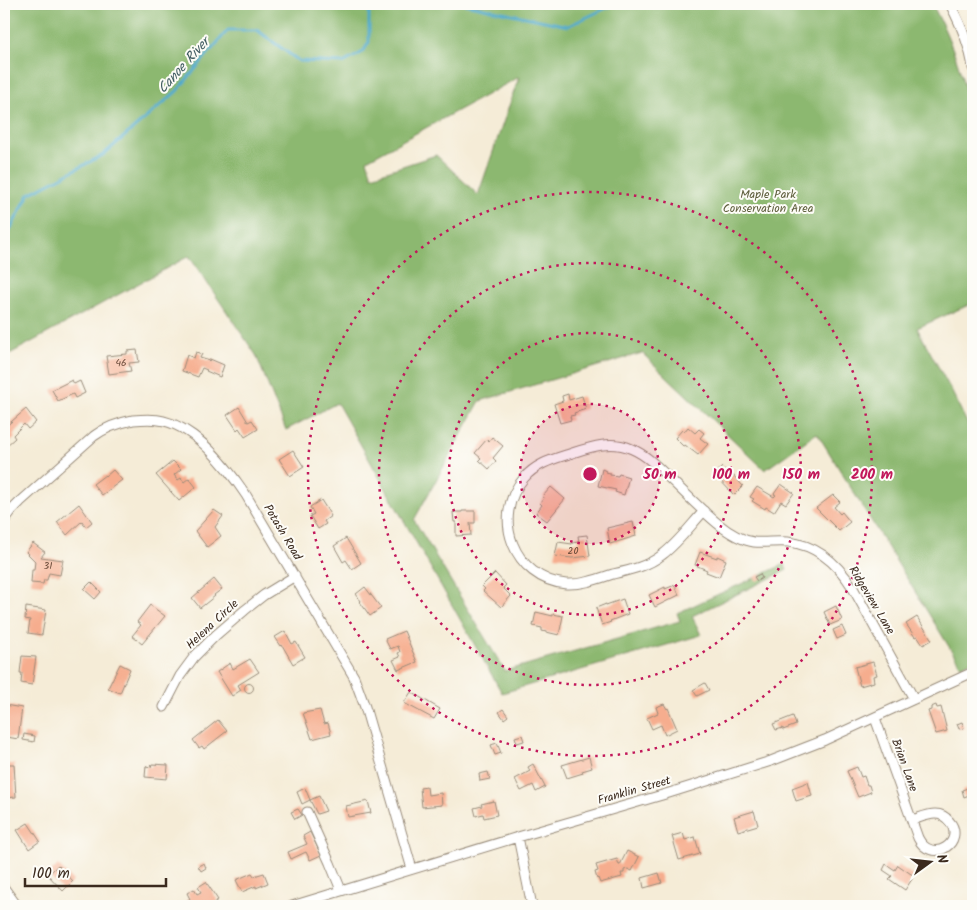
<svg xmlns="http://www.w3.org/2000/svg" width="977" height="910" font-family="Kalam,sans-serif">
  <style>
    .forest { fill: #8cb870; stroke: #647147; fill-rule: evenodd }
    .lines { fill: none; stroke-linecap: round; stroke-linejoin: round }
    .stream { stroke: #4da9cb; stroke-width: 3 }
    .building { fill: #f6ad8e }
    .minor-casing { stroke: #988b7a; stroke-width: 11 }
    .minor { stroke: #fff; stroke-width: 9 }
    .ring { fill: none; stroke: #c2185b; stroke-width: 2.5; stroke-dasharray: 2.5 5 }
    .labels { text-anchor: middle; stroke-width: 4; stroke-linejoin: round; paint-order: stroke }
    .number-label { font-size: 10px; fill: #6a4b3a }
    .park-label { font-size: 12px; fill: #5e5e3c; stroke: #fdfcf7 }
    .street-label { font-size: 12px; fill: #3b2a1e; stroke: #fdfcf7 }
    .water-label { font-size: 14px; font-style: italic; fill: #425d63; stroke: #fdfcf7 }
    .centre { fill: #c2185b; stroke: #fdfcf7; stroke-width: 2.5 }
    .ring-label { font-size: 15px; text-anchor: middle; font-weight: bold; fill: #c2185b; stroke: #fdfcf7; stroke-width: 4; stroke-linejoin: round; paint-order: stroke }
  </style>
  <rect width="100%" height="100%" fill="#fdfcf7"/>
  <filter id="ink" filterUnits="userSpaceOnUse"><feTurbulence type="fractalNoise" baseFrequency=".02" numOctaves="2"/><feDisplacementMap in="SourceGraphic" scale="10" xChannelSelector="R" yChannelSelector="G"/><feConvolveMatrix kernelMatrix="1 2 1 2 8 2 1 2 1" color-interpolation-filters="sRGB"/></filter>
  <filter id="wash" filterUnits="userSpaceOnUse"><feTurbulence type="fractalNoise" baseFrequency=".0096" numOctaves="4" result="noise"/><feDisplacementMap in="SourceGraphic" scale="20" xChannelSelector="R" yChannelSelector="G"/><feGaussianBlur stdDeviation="1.12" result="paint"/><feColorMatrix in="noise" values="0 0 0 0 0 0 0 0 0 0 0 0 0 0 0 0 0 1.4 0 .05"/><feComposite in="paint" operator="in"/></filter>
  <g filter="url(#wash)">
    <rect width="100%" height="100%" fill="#f5ecd7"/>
    <!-- forest -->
    <path class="forest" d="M4,4H932C948,34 961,66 967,100C974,134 973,169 973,203C973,236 973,269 973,303L917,328L951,390L973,435V660L961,666L817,433L765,470L642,353L480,401L414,520L505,671L680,621L677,613L785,564L787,570L692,616L701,635L502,693L337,403L286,430L256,355L189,256L4,357ZM519,77L478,195L436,155L372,176L367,160Z"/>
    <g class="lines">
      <!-- stream -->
      <path class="stream" d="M465,4L568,26L615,4
        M4,241L29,194L103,155L177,91L228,30H257L299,61L343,63L363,52L369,42V10L376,4"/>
    </g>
    <g id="blocks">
      <!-- building -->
      <path class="building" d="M137,350L139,362L129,363L131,371L109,374L106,356L127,354V351Z
        M196,352L202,354L200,358L210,361V359L224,365L220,377L206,371L207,370L202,368L198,377L182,371L187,355L194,358Z
        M72,380L74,384L80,381L85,393L75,398L73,394L58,401L52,390Z
        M568,394L569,400L582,396L586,409L574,413L575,415L570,416L571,420L560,423L554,404L563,401L562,396Z
        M239,407L248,422L252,420L258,429L245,437L239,428L237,430L227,415Z
        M26,409L36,422L28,429L24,424L13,435L15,438L6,446L4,443V428Z
        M688,427L695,433L699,429L704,433L700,438L708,444L698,455L685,445L683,446L675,438L682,430L684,432Z
        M492,437L503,446L493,458L496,461L489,469L479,460L481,458L475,453L487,439L489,441Z
        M293,450L304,467L290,476L279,459Z
        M173,461L181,469L174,475L178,480L181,478L184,482L189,478L196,487L179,501L156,475Z
        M722,467L730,474L731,473L743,486L734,495L715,475Z
        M602,469L606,471V472L610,473V475L618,476L619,474L629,477L624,495L615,492L616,490L598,486Z
        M113,470L122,480L102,495L93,484L105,475L106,476Z
        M781,484L794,493L786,504L781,501L774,512L766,507L765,509L752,501L754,499L750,497L757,487L774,497L776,495L774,494Z
        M551,487L565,499L547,521L536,513L542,505L540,503L544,498L543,496Z
        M833,495L840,502L834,507L840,514L842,512L850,522L839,531L816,508Z
        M321,500L331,516L324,521L326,524L318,529L310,516L314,514L310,507Z
        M79,504L92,522L86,527L82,521L67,535L57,522Z
        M214,510L223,516L215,527L221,536L207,547L195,531Z
        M462,511H475V523H470L471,535L456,536V522H454L453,512H462Z
        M633,522L636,536L610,544L607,528Z
        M587,535L590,556L572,558L555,556L558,542L572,544V543L579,542L578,536Z
        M346,538L361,563L352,569L346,560L343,562L334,546Z
        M33,543L45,552L41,557L63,560L60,575L49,573L47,580H44L43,584L31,583L32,570H34L35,561L26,552Z
        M700,552L717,558V556L726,560L719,577L706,572L707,570L695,565Z
        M495,573L506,585L503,588L511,596L501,607L483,591L485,589L482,586Z
        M760,574L762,578L757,581L754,577Z
        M214,579L222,589L214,595L215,596L200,608L192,598Z
        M91,582L101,592L95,599L84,589Z
        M675,585L679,595L655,607L649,595L665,587V589Z
        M365,587L381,608L370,616L360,602L361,601L356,594Z
        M623,599L628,614L610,621L611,622L602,625L596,608L606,604V605Z
        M150,605L165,616L142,644L132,636L141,625L137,622Z
        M836,606L842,620L830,625L824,612Z
        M26,607L46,610L42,635L28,633L30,620L25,619Z
        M536,612L553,616V614L563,616L559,635L542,631V628L533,626Z
        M917,617L932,640L923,645L917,636L915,637L906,624Z
        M842,626L846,635L837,639L833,630Z
        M285,631L292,644L296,642L305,657L293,664L282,645L281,646L275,637Z
        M404,631L417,662L398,670L393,660L400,657L398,653L400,652L398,646L390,649L385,639Z
        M22,656L36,657L32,685L21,683L22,673H20Z
        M250,659L259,672L238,685L241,690L232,696L217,672L230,663L233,669Z
        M873,662L877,675L873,676L874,682L860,686L855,667Z
        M120,664L130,669L120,693L108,688Z
        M705,683L709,690L697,696L693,690Z
        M244.5 688a4.5 4.5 0 1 1 9 0a4.5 4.5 0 1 1-9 0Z
        M411,692L440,709L434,719L404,703Z
        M664,704L667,709L668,708L677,729L665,735L661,725L652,729L647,718L658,713L656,707Z
        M5,705L22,708L18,739L7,737V729H4Z
        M936,705L937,708L941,707L947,731L936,734L928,711L931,710V707Z
        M503,709L508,716L504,719L499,712Z
        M320,710L324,724L328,723L331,734L312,739L303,713Z
        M793,716L796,725L783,730V728L776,730L773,724Z
        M218,720L227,731L204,749L202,746L199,748L193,740Z
        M962,722L964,728L959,729L957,724Z
        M24,734L35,736L34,742L23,740Z
        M522,735L524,741L517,743L515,737Z
        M497,743L501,753L495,755L491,745Z
        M589,757L592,768L582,771L583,773L567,778L562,765Z
        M4,764H14L16,797L4,798Z
        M152,764L168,765L167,779L145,777L146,766L151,767Z
        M533,764L545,787L536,792L533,785L521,791L515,779L530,771L528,767Z
        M857,767L861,777L864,776L867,785H869L871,792L858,797L847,771Z
        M488,772L490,779L480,781L479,774Z
        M808,782L812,796L796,801L792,788Z
        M973,786V809L969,795L964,797L962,790Z
        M427,787L428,795L441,793L442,805L422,807L420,788Z
        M305,788L310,800L302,804L297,792Z
        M319,796L326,811L317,814L310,800Z
        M368,801L371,813L348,817L346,806Z
        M494,801L497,815L484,818L483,814L476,816L474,808L482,806L481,804Z
        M298,809L302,815L295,819L291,812Z
        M754,811L758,825L738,831L734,817Z
        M28,823L40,841L29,849L17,830Z
        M310,832L321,855L310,860L306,852L291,859L288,852L307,844L303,836Z
        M683,833L685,840L695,837L700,854L679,860L672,836Z
        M627,851L639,857L632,871L628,869L624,870V873H621L622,877L600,883L598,878L597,879L595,872L598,871L596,865L617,859L619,865H620Z
        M204,863L206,868L201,871L198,866Z
        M886,864L895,870L898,865L914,876L905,890L889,879L892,876L883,870Z
        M58,865L73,881L63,891L48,875Z
        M252,873L254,876L264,873L268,883L256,888V886L242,892L236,880Z
        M659,873L662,883L644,888L642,878Z
        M206,882L218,900L208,906H183L182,905L187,902L186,901L190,899L187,893L194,889L197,894L201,892L198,887Z"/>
    </g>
  </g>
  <g filter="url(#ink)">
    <use href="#blocks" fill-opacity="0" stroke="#988b7a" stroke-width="1"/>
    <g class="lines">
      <!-- minor casing -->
      <g class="minor-casing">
        <path id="minor" d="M950,4C960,23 970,46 973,68
          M704,511C691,525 678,543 662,555C648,566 631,570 613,574C598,579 582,585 566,584C514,579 490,517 524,478C535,465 550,460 566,455C588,448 610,439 632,449C646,455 657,466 668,477C684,492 700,509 717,523C728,532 740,540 754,542C765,543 776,541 788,542C817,545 838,564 853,588L914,699
          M4,521L12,510L20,502L94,436C106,427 118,423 133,420C143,419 154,418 164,421C197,429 228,468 246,495L354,677L365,707L412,869
          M164,707L180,676L194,657L216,635L245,610L264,595L295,576
          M875,718L918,838C932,866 967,841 949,821C946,817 941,814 935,814C928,814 919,818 912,820
          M307,812L330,863L341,890
          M518,837L532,906
          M4,888L17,906
          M292,906L518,837L669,793L771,761L825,740L973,672"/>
      </g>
      <!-- minor -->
      <use href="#minor" class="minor"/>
    </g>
  </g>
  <!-- distance rings -->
  <circle cx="590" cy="474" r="70" fill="#c2185b" fill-opacity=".12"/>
  <g class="ring">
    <circle cx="590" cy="474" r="70"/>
    <circle cx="590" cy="474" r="141"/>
    <circle cx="590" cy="474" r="211"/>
    <circle cx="590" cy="474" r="282"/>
  </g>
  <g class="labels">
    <!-- number labels -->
    <g class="number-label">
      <text x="121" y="366">46</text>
      <text x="573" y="554">20</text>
      <text x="48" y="569">31</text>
    </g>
    <!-- park labels -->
    <g class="park-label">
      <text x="768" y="198">Maple Park<tspan x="768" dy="14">Conservation Area</tspan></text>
    </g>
    <!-- street labels -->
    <g class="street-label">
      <text transform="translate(283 532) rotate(59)" y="4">Potash Road</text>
      <text transform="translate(872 600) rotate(59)" y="4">Ridgeview Lane</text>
      <text transform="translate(212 624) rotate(-43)" y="4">Helena Circle</text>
      <text transform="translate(905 765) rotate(70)" y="4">Brian Lane</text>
      <text transform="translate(634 790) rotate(-16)" y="4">Franklin Street</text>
    </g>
    <!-- water labels -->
    <g class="water-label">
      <text transform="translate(183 65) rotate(-48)" y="5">Canoe River</text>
    </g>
  </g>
  <circle cx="590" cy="474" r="8" class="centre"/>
  <g class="ring-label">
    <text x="660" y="479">50 m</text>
    <text x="731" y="479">100 m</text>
    <text x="801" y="479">150 m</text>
    <text x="872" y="479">200 m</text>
  </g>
  <!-- margin -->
  <rect width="977" height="910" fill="none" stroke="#fdfcf7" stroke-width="20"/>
  <!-- north arrow -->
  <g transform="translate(930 862) rotate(75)" stroke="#fdfcf7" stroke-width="4" paint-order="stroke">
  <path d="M0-4L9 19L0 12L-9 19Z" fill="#3b2a1e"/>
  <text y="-8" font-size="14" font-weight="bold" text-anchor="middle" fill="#3b2a1e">N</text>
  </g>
  <!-- scale -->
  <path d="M25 878v8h141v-8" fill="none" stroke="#3b2a1e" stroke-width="2.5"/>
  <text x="32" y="878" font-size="15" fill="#3b2a1e" stroke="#fdfcf7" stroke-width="4" paint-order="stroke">100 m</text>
</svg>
